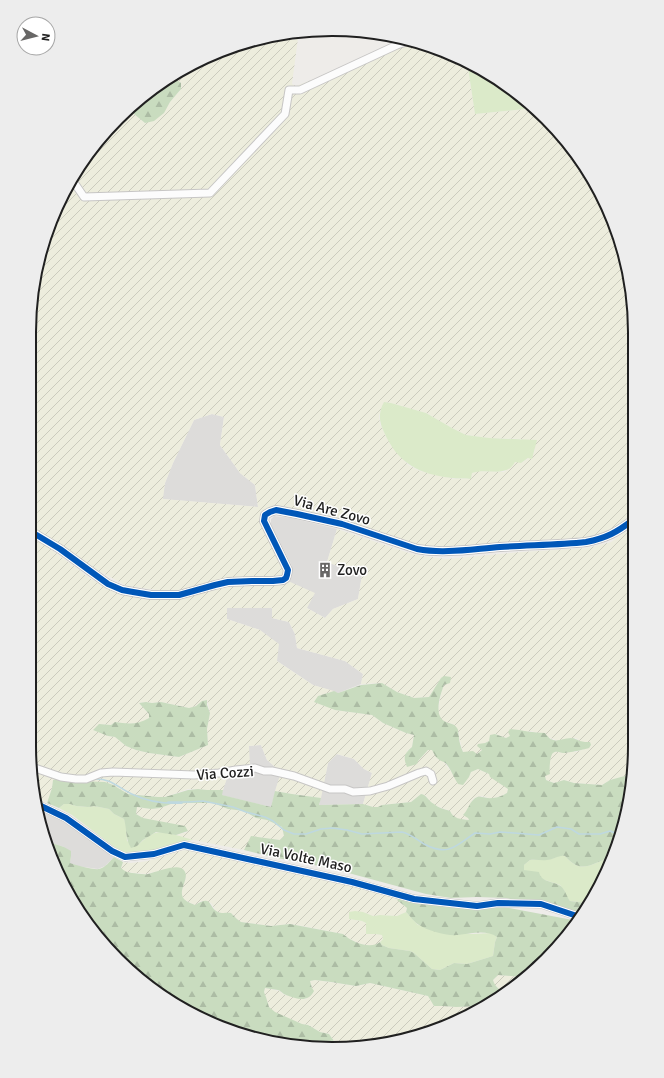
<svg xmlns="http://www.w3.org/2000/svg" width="664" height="1078" font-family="Signika,sans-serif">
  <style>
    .residential { fill: #dddcda }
    .farmland { fill: url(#farmland-furrows); fill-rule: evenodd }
    .grass { fill: #dbeac9 }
    .forest { fill: url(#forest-firs) }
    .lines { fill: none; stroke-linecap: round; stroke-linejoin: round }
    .stream { stroke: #bed8e0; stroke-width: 1.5 }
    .minor-casing { stroke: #c7c6c5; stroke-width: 9 }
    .tertiary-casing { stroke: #c7c6c5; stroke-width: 10 }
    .minor { stroke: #fcfcfc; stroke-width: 7 }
    .tertiary { stroke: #fcfcfc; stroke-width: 8 }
    .cycleway-casing { stroke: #fff; stroke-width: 8 }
    .cycleway { stroke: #0057b8; stroke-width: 6 }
    .labels { text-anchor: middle; stroke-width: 3; stroke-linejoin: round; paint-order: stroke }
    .street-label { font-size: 15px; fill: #202020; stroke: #fff }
    .poi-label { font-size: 15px; fill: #202020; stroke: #fff; text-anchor: start }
    .rim { fill: none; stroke: #202020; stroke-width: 2 }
  </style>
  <defs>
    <pattern id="farmland-furrows" width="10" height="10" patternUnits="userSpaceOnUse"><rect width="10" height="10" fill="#ededdd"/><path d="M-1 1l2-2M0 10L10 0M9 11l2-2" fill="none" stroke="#cbcbbd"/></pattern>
    <pattern id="forest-firs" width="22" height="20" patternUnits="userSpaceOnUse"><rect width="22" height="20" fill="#c9dcbf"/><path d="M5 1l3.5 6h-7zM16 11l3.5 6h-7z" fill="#acbca4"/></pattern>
  </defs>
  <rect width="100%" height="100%" fill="#eeece9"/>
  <!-- residential -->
  <path class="residential" d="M212,414L224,417L220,445L240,473L255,485L258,507L162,499L165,483L173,463L194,420Z
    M274,516L291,518L337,529L327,562L362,575L358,599L333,609L325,618L307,608L288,581L292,576V566L271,524V519Z
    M227,608H272V618L289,622L295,634L297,648L345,661L363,674L361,684L338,693L313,685L277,661L260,630L227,619Z
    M261,745L267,760L281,772L271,807L221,795L231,766L249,746Z
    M336,754L354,759L364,769L372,773L363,804L319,805L328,763Z
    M44,810L68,822L114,857L105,866L98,869L77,866L70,863L71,856L64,847L52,843L44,838V829L43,828L41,818Z"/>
  <!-- farmland -->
  <path class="farmland" d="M273,36L286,38L294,40L298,38L292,84L296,86L358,62L410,39L467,61L475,114L534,108L560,132L595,181L619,235L634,312V518L608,533L587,538L520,541L447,549L424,546L415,544L344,520L325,516L274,508L262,523L264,530L267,535L284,569L282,577L171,592L127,586L97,570L62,547L30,528L32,293L52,216L91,148L128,109L145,123L163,113L170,102L181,89V83L172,76L180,70L234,45ZM384,402L391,403L426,413L452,428L466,435L489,438L522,439L535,449L534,453L529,458L521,463L517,461L515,462L504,472L478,471L472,473L471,479H454L420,471L408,465L390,444L380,424L379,416ZM212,414L224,417L220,445L240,473L255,485L258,507L163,499L165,483L173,463L194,420Z
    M633,526L632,774L610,780L602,785L574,783L564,780L555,783L546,780L545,776L549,770L551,754L553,752H557L566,753L572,751L576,752L584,749L580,741L576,738H571L558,741L548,737L545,733H538L530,731L506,738L495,734L489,741L485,743L482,750L477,754L463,752L459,737V733L453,724L444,722L439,716L438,711L441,693L444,685L447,684L441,678L429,697L414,698L397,692L382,683L361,684L363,674L345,661L297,648L295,634L289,622L272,618V608H227V619L260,630L279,644L277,661L313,685L334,691L318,696L335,710L372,715L383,723L406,733L414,735L412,747L407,751L418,761L428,750H432L438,759L444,762L455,777H469L471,772L478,769L489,774L508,789L507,793L501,796L492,799L482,796L477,797L473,799L467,811L468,818L469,820L458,819L453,816L450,811L434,805L429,800L426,796L421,794L411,802L382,805L378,807H373L363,804L372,773L364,769L354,759L337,754L328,763L321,798L292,794L275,791L281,772L267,760L261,745L249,746L250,765L231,766L223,790H207L198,789H188L165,797H158L128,794L113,785L53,780L52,788L47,803L38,799L29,746L30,536L40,541L91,579L111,590L122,594L141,598L164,599L183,597L213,590L240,585L284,584L288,581L315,593L307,608L325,618L333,609L358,599L362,575L327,562L337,529L412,554L422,556L447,559L521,552L588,548L611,542ZM207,700L210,713L207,729L208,745L179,757L149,753L136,750L126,746L115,737L107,736L99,724L111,725L115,722L126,724L138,723L143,722L149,718V714L139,703L146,702L152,703L161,702L189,708L196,706L202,701Z
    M188,803H213L228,809L244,811L256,818L267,820L282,827L284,836L280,840L258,837L248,843L244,850L193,840L176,835L188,832L172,824L143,818L136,814L137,807L151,809L160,808L171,804Z
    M193,849L401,896L398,900L407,908L406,912L397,916L380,915L373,916L363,912L349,919L362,921L366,923V934H375L382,935L383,939L380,942L376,945L370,946L358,943L348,938L343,934L308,927L290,924L271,926L241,922L237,919L231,913H221L216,911L211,903L201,901L195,905L185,900L182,897V890L186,877L165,870L154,872L146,874L124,872L121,869L123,862L131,863L148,861L180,851Z
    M498,975L521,977H522L507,992L501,991L494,984L493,980Z
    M315,980L356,986L370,983L428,996L435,1006H442L456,1007L484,1006L429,1033L339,1048L329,1034L320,1032L308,1025L302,1024L275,1013L269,1007L266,997L264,992L265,988L279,991L285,995L297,998L306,999L312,988L310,981Z"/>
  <!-- grass -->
  <path class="grass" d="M467,61L516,91L534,108L475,114Z
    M384,402L391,403L426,413L452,428L466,435L489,438L537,440L532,459L528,458L521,463L515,462C506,479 487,467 472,473L471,479C465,478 458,479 452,478C419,474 398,464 384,432C379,422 378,413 384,402Z
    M64,804H70L76,806L88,807L94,806L109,809L114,814L124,819L126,825L127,841L137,846C142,841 149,835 155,833C164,830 185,838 193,840C169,841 143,861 121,852L72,815L59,808Z
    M560,855L565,856C583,877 593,861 613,857L612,862L589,901L587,903L570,901L566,896L564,890L560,885L542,879L539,876L523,870L524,865L530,860C543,859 548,862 560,855Z
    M355,911L363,912L373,916L380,915L397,916L406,912L418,925L471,934L492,933L497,937L495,942L493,956L467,964L454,963L440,970L432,969L414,953L410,951L389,948L382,945L380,942L383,939L382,935L375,934H366V923L362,921L349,919V912Z"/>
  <!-- forest -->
  <path class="forest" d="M172,76L181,83V89L170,102L164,113L154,121L145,123L128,109L132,104Z
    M444,676L451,677L450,683L444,685C440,695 433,717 446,722C450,724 454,723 457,728C459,731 458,733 459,737C459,742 461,747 463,752L473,751L477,754L482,750L477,746L478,744L485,743L489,741L490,735L495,734L506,738L510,736L508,732L510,729C522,730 534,733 545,733C554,746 560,738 571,738C575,738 577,740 580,741C583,742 587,742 590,742L591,745C590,746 590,747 589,748C587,749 567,753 565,753C561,753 556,750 553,753C550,755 549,770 550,774L545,776L546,780L554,783L564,780L574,783L602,785L610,780L632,774V785L613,857C593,861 583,877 565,856C558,855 554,860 547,860C541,861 536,859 530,860L524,865V870L539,872C541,882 552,881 559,885C565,888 566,896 570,901L587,903L589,901L583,913L506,898L477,897L451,898L426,894L330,868L277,858L244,850L251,836L280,840L284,836L282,827L267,820L256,818L244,811L228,809L213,803H188L171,804L160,808L151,809L137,807L136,814L143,818L185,826L188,831L176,835L156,832L143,840L137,846L131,848C125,838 127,829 124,819L114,814L109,809L94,806L88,807L76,806L70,804H64L59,808L47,803L52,788L53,780L59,778L79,781L105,782L113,785L128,794L158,797H165L188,790L198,789L207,790H223L222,795L271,807L275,791L292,794L321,798L319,805L363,804L373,807H378L382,805L411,802L421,794C427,795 428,801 434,804C438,808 445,809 450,811C454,819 460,819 469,820L468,818L463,815C468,810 469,803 474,799C479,794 486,799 492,798C498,798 503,795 507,793L508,789L490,777L489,774L478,769L471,772L469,777L463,785L458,784C454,778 452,772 448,766C445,761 441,762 437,758C435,756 433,752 432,750H428L418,761L417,764L407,767C403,757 404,754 412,747L414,735L406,733L383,723L372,715L335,710L314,702L318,696L334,691L338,693L361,685L382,683L397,692L414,698L429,697L441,678Z
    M207,700V705L210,713L207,729L208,745L179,757L149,753L136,750L126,746L115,737L108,736L93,730L99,724L111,725L115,722C127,724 138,725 149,718V714L139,703L146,702L152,703L161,702L189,708L196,706L202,701Z
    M44,838L52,843L64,847L71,851V856L70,863C75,865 94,870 99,869C105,868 110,861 114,857L123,862L121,868C125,872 128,872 132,873C137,873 143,875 148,874C155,872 174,865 181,868C194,875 176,890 184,899C187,902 191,903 195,905C213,894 208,908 218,912C223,914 227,912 231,913L237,919L241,922L271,926L290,924L343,934C352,942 370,950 380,942L382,945L389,948L410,951L414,953L432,969L440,970L454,963L467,964L493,956L495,942L497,937C486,929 470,934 458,935C445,936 429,931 419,925C414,922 410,916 406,912L407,908L397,900L401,896L477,906L504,907L578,921L573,930L522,977L498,975L493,980C495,987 500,991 507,992L501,998L484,1006L456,1007L442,1006H434L428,996L370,983L356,986L331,982L315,980L310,981L312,988L314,991C308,1003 297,999 286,995C283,994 281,991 278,990C273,989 269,989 265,988L264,992L266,997L269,1007L275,1012L302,1024L308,1025L320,1032L329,1034L339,1048L332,1049L235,1033L163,998L91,930L45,843Z"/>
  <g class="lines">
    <!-- stream -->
    <path class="stream" d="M94,779C112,778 119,789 134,795C149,802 165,804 182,803L168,802H189L203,801L233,807L246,812L265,817L273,821L284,830L294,834H306L321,829L332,828L347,830L362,834L402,832C411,834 417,840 424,844C449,857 455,846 475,833L490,834L500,832L539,835L557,827L571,829L579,834H600L610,831L615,833L619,836"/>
    <!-- minor casing -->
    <g class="minor-casing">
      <path id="minor" d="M73,181L84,197L210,193L285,114L289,90H300L397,45L412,40
        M32,767L61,777L76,779H86L101,773L113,772L194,775L219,773L236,770L255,768L264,771H272L294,776L330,789H345L353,792L370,791L388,786L419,773L426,771L431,774L433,781
        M39,805L66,818L112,851L125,857L154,854L184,845L352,882L414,899L477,906L498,903L541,904L580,917"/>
    </g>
    <!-- tertiary casing -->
    <g class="tertiary-casing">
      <path id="tertiary" d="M30,531L60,549L108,584L122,590L133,592L151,595H179L215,585L228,582L252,581H273L283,580L286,578L287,575L288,570L264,521L265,515L270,512L276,510L297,514L342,524L417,549C444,554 472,549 500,547C529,545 558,545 586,542C607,538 617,532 633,520"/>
    </g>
    <!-- minor -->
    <use href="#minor" class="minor"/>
    <!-- tertiary -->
    <use href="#tertiary" class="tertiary"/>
    <!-- cycleway casing -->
    <g class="cycleway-casing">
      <path id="cycleway" d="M30,531L60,549L108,584L122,590L133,592L151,595H179L215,585L228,582L252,581H273L283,580L286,578L287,575L288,570L264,521L265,515L270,512L276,510L297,514L342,524L417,549C444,554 472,549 500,547C529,545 558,545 586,542C607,538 617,532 633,520
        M39,805L66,818L112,851L125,857L154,854L184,845L352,882L414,899L477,906L498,903L541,904L580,917"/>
    </g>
    <!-- cycleway -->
    <use href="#cycleway" class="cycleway"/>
  </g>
  <!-- icons -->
  <defs>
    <g id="building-bare" transform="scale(1.2)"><path d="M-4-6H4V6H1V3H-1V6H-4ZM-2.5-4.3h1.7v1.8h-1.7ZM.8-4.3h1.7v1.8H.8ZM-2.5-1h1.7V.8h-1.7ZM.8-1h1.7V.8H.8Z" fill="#686766" stroke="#fff" stroke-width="2.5" paint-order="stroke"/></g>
  </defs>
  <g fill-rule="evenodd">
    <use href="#building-bare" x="325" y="570"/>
  </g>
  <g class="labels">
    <!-- street labels -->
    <g class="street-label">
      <text transform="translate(332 510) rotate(15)" y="5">Via Are Zovo</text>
      <text transform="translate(225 773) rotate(-4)" y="5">Via Cozzi</text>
      <text transform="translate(306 858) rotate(12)" y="5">Via Volte Maso</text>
    </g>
    <!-- poi labels -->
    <g class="poi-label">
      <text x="337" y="575">Zovo</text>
    </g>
  </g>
  <!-- crop -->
  <path d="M0 0H664V1078H0ZM332 36H332A296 296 0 0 1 628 332V746A296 296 0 0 1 332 1042H332A296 296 0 0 1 36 746V332A296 296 0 0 1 332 36Z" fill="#ededed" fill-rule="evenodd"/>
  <path class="rim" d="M332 36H332A296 296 0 0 1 628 332V746A296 296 0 0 1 332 1042H332A296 296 0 0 1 36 746V332A296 296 0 0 1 332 36Z"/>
  <!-- north arrow -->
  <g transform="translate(36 36) rotate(97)"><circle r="19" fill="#ffffff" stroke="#a6a6a6"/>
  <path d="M0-3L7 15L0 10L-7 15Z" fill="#686766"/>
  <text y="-6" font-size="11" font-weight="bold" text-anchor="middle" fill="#202020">N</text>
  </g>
</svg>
